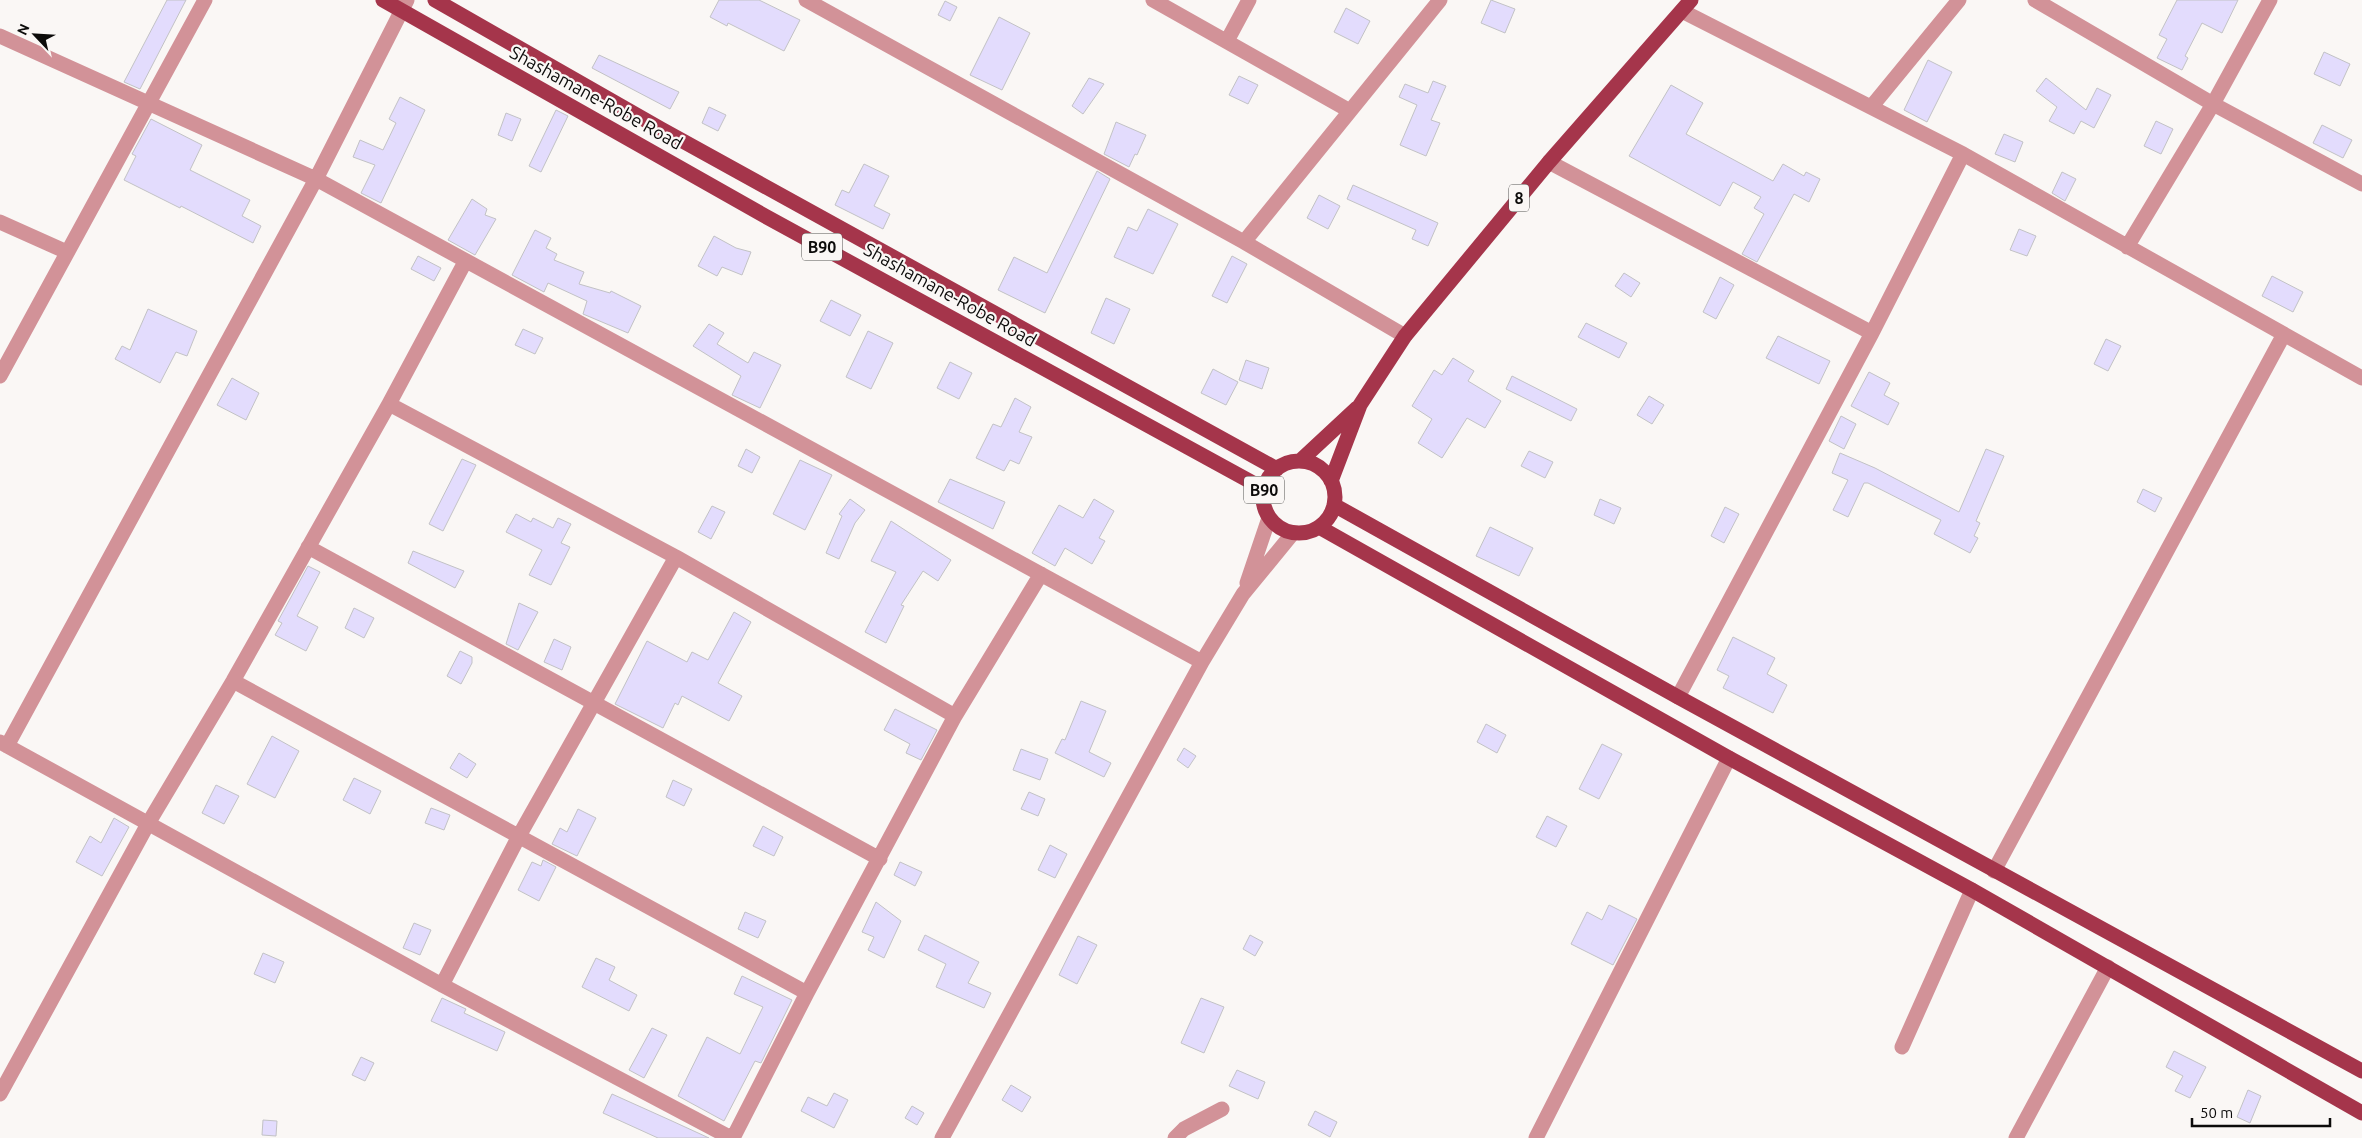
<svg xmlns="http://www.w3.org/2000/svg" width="2362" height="1138" font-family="Ubuntu,sans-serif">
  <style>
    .building { fill: #e3dcfd; stroke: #c2c2c5 }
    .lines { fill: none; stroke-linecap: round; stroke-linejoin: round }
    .minor { stroke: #d29298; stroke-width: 15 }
    .major { stroke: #a5354b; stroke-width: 15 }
    .labels { text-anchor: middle; stroke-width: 4.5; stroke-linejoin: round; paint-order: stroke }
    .shield { fill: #faf7f5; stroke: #535250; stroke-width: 1 }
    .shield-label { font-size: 16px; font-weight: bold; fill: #0c0b0a }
    .street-label { font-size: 18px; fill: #0c0b0a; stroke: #faf7f5 }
  </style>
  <rect width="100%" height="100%" fill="#faf7f5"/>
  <!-- building -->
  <path class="building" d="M167,0H186L140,89L124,82Z
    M719,0H759L800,20L784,51L728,23L727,26L710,17Z
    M1491,0L1515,9L1505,33L1481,23Z
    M2177,0H2238L2222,33L2202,23L2185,56L2188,58L2182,70L2157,58L2167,39L2159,35Z
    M945,1L957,7L950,21L938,15Z
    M1346,8L1370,21L1358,44L1334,32Z
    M999,17L1030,33L1002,90L970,75Z
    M2324,52L2350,64L2340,86L2314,74Z
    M599,55L679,92L670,109L592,68Z
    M1928,60L1952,72L1927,122L1904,110Z
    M1239,76L1258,85L1248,104L1229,95Z
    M1089,78L1104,84L1083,114L1072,106Z
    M2046,78L2086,110L2097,88L2111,95L2094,128L2081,121L2074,134L2049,121L2057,107L2036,91Z
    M1433,81L1446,86L1431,120L1440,123L1426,156L1400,145L1417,105L1399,97L1405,84L1428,93Z
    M1671,85L1703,103L1686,134L1773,181L1783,164L1804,176L1806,172L1820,179L1809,202L1794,194L1757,262L1742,254L1764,214L1754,208L1761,197L1733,182L1720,206L1629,156Z
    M400,97L425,110L381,203L361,193L375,165L353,157L360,140L383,150L396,123L389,119Z
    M709,107L726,115L718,131L702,123Z
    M556,110L568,116L541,172L529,166Z
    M506,113L521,119L512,141L498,135Z
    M151,119L202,145L190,170L250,200L242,216L261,226L253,243L181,206L180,208L124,180L136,156L132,154Z
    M2156,121L2173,129L2161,154L2144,146Z
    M1116,122L1146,135L1137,155L1135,154L1129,167L1104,154Z
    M2322,125L2352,140L2343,158L2313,143Z
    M2004,134L2023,142L2015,162L1995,154Z
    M864,164L889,176L874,206L890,214L883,229L835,205L842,190L849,193Z
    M1097,171L1110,179L1045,313L998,290L1014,257L1047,273Z
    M2062,172L2076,179L2065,201L2052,193Z
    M1353,185L1438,223L1428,246L1412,239L1416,230L1347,199Z
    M1319,195L1340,206L1328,229L1307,218Z
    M472,199L487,209L485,215L496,219L475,255L448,240Z
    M1148,209L1178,224L1153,274L1114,257L1128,227L1137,231Z
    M2019,229L2036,236L2027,256L2010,250Z
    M535,230L551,238L546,248L557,254L554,260L584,272L579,284L610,293L611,291L641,306L628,333L583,314L587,301L548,283L544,292L512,275Z
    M714,236L736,248L751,252L742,275L722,267L717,276L698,266Z
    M418,256L441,268L434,281L411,269Z
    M1232,256L1247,264L1227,303L1212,296Z
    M1624,273L1640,283L1631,297L1615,286Z
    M2272,276L2303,292L2293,312L2262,296Z
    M1720,277L1734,285L1716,319L1703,312Z
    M1106,298L1130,309L1114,344L1091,333Z
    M831,300L861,315L850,336L820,321Z
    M148,309L197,331L187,356L176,352L160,383L115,359L122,346L130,350Z
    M1586,323L1627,343L1619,358L1578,337Z
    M709,324L724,333L717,344L748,363L754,352L781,365L760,408L732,395L741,376L693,346Z
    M523,329L543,338L535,354L515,345Z
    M868,331L893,343L871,389L846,377Z
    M1778,336L1830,361L1819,384L1766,358Z
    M2106,339L2121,346L2108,371L2094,364Z
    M1453,358L1474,371L1468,381L1501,401L1485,428L1467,418L1442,458L1418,443L1432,419L1412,406L1434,370L1442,375Z
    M1246,360L1269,368L1262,389L1239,380Z
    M950,362L972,373L959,399L937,388Z
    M1213,369L1238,382L1226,405L1201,393Z
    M1869,372L1890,383L1884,395L1899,403L1888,425L1851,406Z
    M1512,376L1577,409L1571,421L1506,389Z
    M232,378L259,393L246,420L217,405Z
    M1649,396L1664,405L1652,424L1637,415Z
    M1015,398L1031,407L1019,432L1032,437L1019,464L1010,460L1004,471L976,458L993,424L1001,427Z
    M1841,416L1856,424L1844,449L1829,441Z
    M746,449L760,457L752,473L738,466Z
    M1986,449L2004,456L1976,521L1980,523L1974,536L1978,538L1970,553L1934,534L1941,520L1868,483H1864L1848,517L1833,510L1848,480L1832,473L1840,453L1875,468L1959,512Z
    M1529,451L1553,462L1545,478L1521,466Z
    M462,459L476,465L443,531L429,524Z
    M800,460L832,475L805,530L773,514Z
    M950,479L1005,502L993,529L938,502Z
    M2143,489L2162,498L2155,512L2137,502Z
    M850,499L865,510L855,523L839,559L826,553L842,516L839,514Z
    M1094,499L1114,511L1099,538L1105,541L1092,564L1065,548L1055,566L1032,553L1059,505L1083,518Z
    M1600,499L1621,508L1614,524L1594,515Z
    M712,506L725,512L711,539L698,532Z
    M1725,507L1739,514L1724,543L1711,536Z
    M516,514L531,522L533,518L553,528L558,518L571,524L561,543L570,547L551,585L529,575L542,550L506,532Z
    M891,521L951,560L938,581L923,571L901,605L904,606L886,643L865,632L896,572L871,561Z
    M1490,527L1533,548L1519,576L1476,556Z
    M413,551L464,571L455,588L408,563Z
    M308,566L320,572L297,616L318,627L306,651L275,635L282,623L278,621Z
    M519,603L538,612L518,650L506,644Z
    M354,608L374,618L364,638L345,628Z
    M734,612L751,622L718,683L742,696L729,721L682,696L678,705L675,703L663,728L615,704L647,641L687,662L692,652L708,660Z
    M1733,637L1775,658L1767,674L1787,685L1773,713L1723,688L1729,676L1717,670Z
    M554,639L571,647L562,670L544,662Z
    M460,651L472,657V663L461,684L447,676Z
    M1081,701L1106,711L1089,752L1111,763L1104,777L1055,753L1062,739L1065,740Z
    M895,709L937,730L921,760L906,753L910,744L884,730Z
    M1486,724L1506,735L1497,753L1477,742Z
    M272,736L299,751L275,798L247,784Z
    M1602,744L1622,754L1599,799L1579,789Z
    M1184,748L1196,756L1188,768L1177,760Z
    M1021,749L1048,759L1040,780L1013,770Z
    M459,753L476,764L467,778L450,768Z
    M354,778L381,791L370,814L343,800Z
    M673,780L692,789L684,806L666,797Z
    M216,785L239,796L224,824L202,813Z
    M1029,792L1045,799L1038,816L1021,809Z
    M431,808L450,815L444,830L425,823Z
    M578,809L596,818L577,856L552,844L560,828L567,832Z
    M1547,816L1567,826L1556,847L1536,837Z
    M114,818L129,827L102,876L76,862L90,836L101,843Z
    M763,826L783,837L774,856L753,846Z
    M1050,845L1067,854L1055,878L1038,870Z
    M543,860L556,867L539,901L518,890L532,862L541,866Z
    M900,862L922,872L915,886L894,875Z
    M876,902L901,921L884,958L868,950L874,937L862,932Z
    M1609,905L1637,919L1613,965L1571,944L1587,912L1602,920Z
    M745,912L766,921L758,938L738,929Z
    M414,923L431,930L420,955L403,948Z
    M925,935L979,962L968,983L991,993L984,1008L936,987L946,964L918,950Z
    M1250,935L1263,942L1255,956L1243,949Z
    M1078,936L1097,945L1077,984L1059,975Z
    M263,953L284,962L275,983L254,974Z
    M596,958L615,967L609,980L637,995L629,1011L582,987Z
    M742,976L792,1000L761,1063L755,1061L724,1121L678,1096L707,1037L740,1054L763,1007L734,994Z
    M442,998L466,1009L464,1013L505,1032L497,1051L431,1021Z
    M1201,998L1224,1007L1204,1053L1181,1043Z
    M652,1028L667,1035L644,1078L629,1070Z
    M2174,1051L2206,1067L2190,1098L2175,1091L2183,1076L2166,1067Z
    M361,1057L374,1063L365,1081L352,1075Z
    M1237,1070L1265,1082L1258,1099L1229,1086Z
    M1011,1085L1031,1097L1022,1112L1002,1100Z
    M2248,1090L2261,1096L2250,1123L2237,1117Z
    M834,1093L848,1100L834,1128L801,1111L808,1097L827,1106Z
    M612,1094L672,1121L709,1138H658L603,1113Z
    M912,1106L924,1113L917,1125L905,1118Z
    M1315,1111L1337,1122L1330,1137L1308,1125Z
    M263,1120L277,1121L276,1136L262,1135Z"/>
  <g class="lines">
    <!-- minor -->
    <path class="minor" d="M806,0L1244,242L1405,336
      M1153,0L1350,111
      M2035,0L2213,104L2362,184
      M1682,11L1963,154L2362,378
      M0,36L316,179L1202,662
      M1227,41L1249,0
      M1872,106L1959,0
      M1549,162L1872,333
      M0,222L67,252
      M1244,242L1440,0
      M2127,247L2213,104L2270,0
      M0,376L205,0
      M389,404L676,557L955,716
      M308,547L880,859
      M1247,583L1269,518
      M233,681L807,993
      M1678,697L1872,333L1963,154
      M0,742L442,985L731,1138
      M7,746L316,179L407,0
      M1994,871L2284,334
      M442,985L519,836L676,557
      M1902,1047L1972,890
      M0,1094L149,822L233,681L389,404L465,262
      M733,1138L807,993L955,716L1041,574
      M942,1138L1202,662L1243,594L1293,533
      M1175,1138L1184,1129L1222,1109
      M1536,1138L1729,758
      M2016,1138L2108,967"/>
    <!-- major -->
    <path class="major" d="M383,0L765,216L1264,489
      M435,0L661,129L1277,469
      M1300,461L1357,408
      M1263 497a36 36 0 1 1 72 0a36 36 0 1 1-72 0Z
      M1331,481L1360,405L1405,336L1549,162L1691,0
      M1334,505L1678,697L2362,1071
      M1319,527L1729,758L1972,890L2362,1113"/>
  </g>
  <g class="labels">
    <!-- shield labels -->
    <g class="shield">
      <rect x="1509" y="184.5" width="20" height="27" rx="4"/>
      <rect x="802" y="233.5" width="40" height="27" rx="4"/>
      <rect x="1244" y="476.5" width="40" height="27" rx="4"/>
    </g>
    <g class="shield-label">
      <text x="1519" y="204">8</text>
      <text x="822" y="253">B90</text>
      <text x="1264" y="496">B90</text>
    </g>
    <!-- street labels -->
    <g class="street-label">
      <text transform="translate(596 98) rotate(29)" y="6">Shashamane-Robe Road</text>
      <text transform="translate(950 295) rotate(29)" y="6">Shashamane-Robe Road</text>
    </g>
  </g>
  <!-- north arrow -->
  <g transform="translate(35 35) rotate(295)" stroke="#faf7f5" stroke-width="4" paint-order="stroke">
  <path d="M0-4L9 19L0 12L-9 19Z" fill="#0c0b0a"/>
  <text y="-8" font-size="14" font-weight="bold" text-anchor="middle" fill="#0c0b0a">N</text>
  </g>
  <!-- scale -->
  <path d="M2192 1118v8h138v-8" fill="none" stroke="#0c0b0a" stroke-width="2.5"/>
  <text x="2200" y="1118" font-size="15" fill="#0c0b0a" stroke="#faf7f5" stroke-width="4" paint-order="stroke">50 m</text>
</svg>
